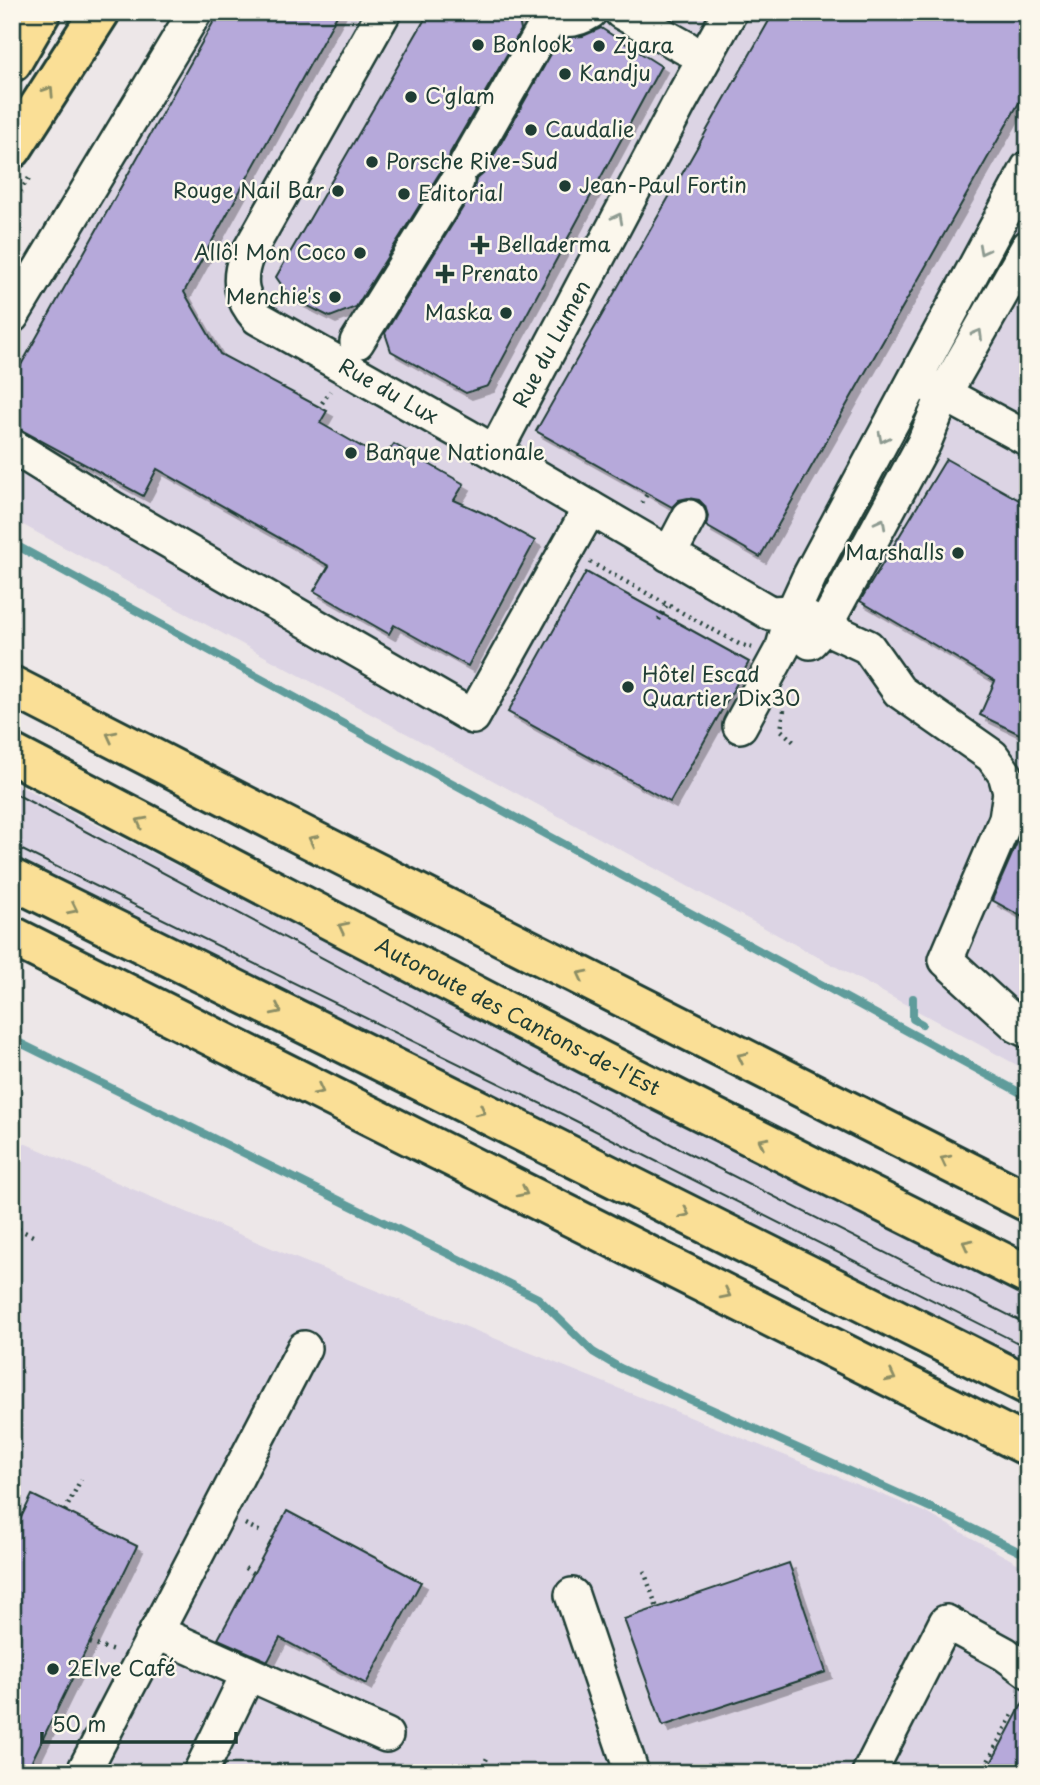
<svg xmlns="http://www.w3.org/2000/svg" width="1040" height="1785" font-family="'Playpen Sans',sans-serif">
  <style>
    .built { fill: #dcd4e4 }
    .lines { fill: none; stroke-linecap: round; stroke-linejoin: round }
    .stream { stroke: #5f9c9b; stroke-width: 8 }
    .building { fill: #b6a9da; stroke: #1f3d34; stroke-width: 2; filter: url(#shadow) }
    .minor-casing { stroke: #1f3d34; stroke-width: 38 }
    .major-casing { stroke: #1f3d34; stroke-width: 44 }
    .highway-casing { stroke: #1f3d34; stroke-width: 44 }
    .path { stroke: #1f3d34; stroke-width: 4.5; stroke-dasharray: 2 5; stroke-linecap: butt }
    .minor { stroke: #fbf7ec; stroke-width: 33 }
    .major { stroke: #fadf96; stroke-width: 38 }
    .highway { stroke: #fadf96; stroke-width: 38 }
    .tram { stroke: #1f3d34; stroke-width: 2 }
    .oneway { stroke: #8c8e65 }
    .oneway2 { stroke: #8d9a90 }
    .poi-dot { fill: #1f3d34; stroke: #fbf7ec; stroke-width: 2.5 }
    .labels { text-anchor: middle; stroke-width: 5; stroke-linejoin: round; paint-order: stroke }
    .poi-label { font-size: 21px; fill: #1f3d34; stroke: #fbf7ec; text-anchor: start }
    .street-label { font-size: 21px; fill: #1f3d34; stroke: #fbf7ec }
  </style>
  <defs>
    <filter id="shadow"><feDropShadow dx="6" dy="6" stdDeviation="0" flood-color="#0004"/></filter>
  </defs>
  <rect width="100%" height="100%" fill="#ede7e8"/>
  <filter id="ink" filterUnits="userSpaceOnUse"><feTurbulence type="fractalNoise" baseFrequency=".0143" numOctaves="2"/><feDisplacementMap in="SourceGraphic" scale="14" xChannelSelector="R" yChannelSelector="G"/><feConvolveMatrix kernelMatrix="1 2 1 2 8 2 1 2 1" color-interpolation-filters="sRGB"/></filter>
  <g filter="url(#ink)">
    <!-- built -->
    <path class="built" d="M176,12H1028V1071L12,519V295Z
      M12,782L1028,1299V1361L587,1139L12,856Z
      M12,1138L288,1255L925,1512L1028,1569V1773H12Z"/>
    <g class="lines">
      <!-- stream -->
      <path class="stream" d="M12,543L1028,1097
        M913,998V1019L922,1024
        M12,1039L538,1298L593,1352L620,1368L931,1508L1028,1556"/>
    </g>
    <!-- building -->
    <path class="building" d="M219,12H339L184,292L220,354L327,411L320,423L383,459L394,444L464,484L454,500L490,516L535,541L468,666L394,625L389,634L314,591L329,566L157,469L143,496L12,425V381Z
      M429,12H517L521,30L450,153L448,164L441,171L356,307L330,317L290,297L276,277Z
      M774,12H1028V87L760,557L706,526L708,516L705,506L699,500L688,498L679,500L672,507L536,431Z
      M601,28L661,66L488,386L466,393L391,351L385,333L473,191L476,180L484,173L560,38L583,36Z
      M946,459L1028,505V738L980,715L995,681L860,601Z
      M586,572L749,662L670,802L508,712Z
      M1028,809V920L992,900L1024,827Z
      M32,1495L137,1546L26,1773H12V1536Z
      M287,1511L421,1582L366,1684L280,1638L268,1661L218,1639Z
      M789,1563L826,1672L663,1726L624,1619Z
      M1028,1693V1773H988L991,1768L989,1767Z"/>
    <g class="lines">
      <!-- minor casing -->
      <g class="minor-casing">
        <g id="minor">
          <path id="s1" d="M384,12L246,257C237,281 241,299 258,318L467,436L770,613L793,612L868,647L899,691L992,756L1005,774L1010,792L1006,819L946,960L1018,1026L1028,1031"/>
          <path d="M545,12C559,22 575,22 590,12"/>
          <path d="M621,12L686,48"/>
          <path d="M467,163L551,16"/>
          <path d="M12,316L195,12"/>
          <path d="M357,342L457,181"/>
          <path d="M926,384L1028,439"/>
          <path d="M12,446L112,508L473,717L590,508"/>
          <path id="s2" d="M495,452L680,102L730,12"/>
          <path d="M669,555L689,517"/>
          <path d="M810,642L825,626L924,443L944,394L1028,247"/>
          <path d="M740,726L783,647L793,612L810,575L1028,168"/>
          <path d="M572,1595L632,1773"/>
          <path d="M156,1632L386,1735"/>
          <path d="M83,1773L304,1348"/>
          <path d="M200,1773L248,1674"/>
          <path d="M869,1773L946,1622L1005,1654L1028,1671"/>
        </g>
      </g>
      <!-- major casing -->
      <g class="major-casing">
        <path id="major" d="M12,62L41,12
          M12,149L100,12"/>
      </g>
      <!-- highway casing -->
      <g class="highway-casing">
        <g id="highway">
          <path d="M12,686L308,838L1028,1202"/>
          <path id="s3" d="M12,754L601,1061L1028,1275"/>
          <path d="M12,879L439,1090L1028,1385"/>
          <path d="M12,936L1028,1446"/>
        </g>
      </g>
      <!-- path -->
      <path class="path" d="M12,203L31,175
        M322,403L330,391
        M642,503L647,494
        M590,562L739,644L752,648
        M659,620L667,604
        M784,710L781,730L794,742
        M12,1226L37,1238
        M65,1511L81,1479
        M245,1524L263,1533
        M245,1568L254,1574
        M644,1571L657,1608
        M90,1643L114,1651
        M480,1773L488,1756
        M982,1773L1012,1715"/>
      <!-- minor -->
      <use href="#minor" class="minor"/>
      <!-- major -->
      <use href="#major" class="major"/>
      <!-- highway -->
      <use href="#highway" class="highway"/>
      <!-- tram -->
      <path class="tram" d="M12,792L682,1150L1028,1325
        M12,845L566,1116L1028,1348"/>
    </g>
    <!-- one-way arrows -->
    <defs><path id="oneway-chevron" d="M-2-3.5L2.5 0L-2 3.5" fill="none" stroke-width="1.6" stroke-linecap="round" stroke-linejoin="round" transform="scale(1.75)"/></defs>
    <g class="oneway">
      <use href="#oneway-chevron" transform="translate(49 91) rotate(-57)"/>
      <use href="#oneway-chevron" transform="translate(111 736) rotate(-153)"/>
      <use href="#oneway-chevron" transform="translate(141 822) rotate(-152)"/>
      <use href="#oneway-chevron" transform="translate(313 840) rotate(-153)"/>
      <use href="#oneway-chevron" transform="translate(73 909) rotate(26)"/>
      <use href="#oneway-chevron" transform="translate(343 927) rotate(-153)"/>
      <use href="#oneway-chevron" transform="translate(582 975) rotate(-153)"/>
      <use href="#oneway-chevron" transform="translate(277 1010) rotate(26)"/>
      <use href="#oneway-chevron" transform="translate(742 1057) rotate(-153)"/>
      <use href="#oneway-chevron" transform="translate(319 1090) rotate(27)"/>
      <use href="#oneway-chevron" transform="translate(481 1111) rotate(27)"/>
      <use href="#oneway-chevron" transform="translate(763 1142) rotate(-153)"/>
      <use href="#oneway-chevron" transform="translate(945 1160) rotate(-153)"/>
      <use href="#oneway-chevron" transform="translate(523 1192) rotate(27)"/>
      <use href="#oneway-chevron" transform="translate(685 1213) rotate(27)"/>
      <use href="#oneway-chevron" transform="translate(967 1244) rotate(-153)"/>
      <use href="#oneway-chevron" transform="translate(726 1294) rotate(27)"/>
      <use href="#oneway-chevron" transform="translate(891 1377) rotate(27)"/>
    </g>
    <g class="oneway2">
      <use href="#oneway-chevron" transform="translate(618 218) rotate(-62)"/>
      <use href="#oneway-chevron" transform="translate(983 250) rotate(118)"/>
      <use href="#oneway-chevron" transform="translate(978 334) rotate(-60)"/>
      <use href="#oneway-chevron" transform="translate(883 438) rotate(117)"/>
      <use href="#oneway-chevron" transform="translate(881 523) rotate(-62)"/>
    </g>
  </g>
  <!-- markers -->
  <g class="poi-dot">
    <circle cx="478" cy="45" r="7"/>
    <circle cx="599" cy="46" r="7"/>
    <circle cx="565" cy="74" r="7"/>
    <circle cx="411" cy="97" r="7"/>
    <circle cx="531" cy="130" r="7"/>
    <circle cx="372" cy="162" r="7"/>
    <circle cx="565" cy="186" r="7"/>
    <circle cx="338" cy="191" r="7"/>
    <circle cx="404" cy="194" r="7"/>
    <path d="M476.5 234.5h7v7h7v7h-7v7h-7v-7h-7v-7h7z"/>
    <circle cx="360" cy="253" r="7"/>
    <path d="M441.5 263.5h7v7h7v7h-7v7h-7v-7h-7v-7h7z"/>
    <circle cx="335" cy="297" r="7"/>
    <circle cx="506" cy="313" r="7"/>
    <circle cx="351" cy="453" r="7"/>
    <circle cx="958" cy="553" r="7"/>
    <circle cx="628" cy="687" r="7"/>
    <circle cx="53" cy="1669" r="7"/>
  </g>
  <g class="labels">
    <!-- poi labels -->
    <g class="poi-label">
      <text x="492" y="52">Bonlook</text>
      <text x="613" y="53">Zyara</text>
      <text x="579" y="81">Kandju</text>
      <text x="425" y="104">C'glam</text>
      <text x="545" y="137">Caudalie</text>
      <text x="386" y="169">Porsche Rive-Sud</text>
      <text x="579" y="193">Jean-Paul Fortin</text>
      <text x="324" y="198" text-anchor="end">Rouge Nail Bar</text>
      <text x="418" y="201">Editorial</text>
      <text x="496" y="252">Belladerma</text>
      <text x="346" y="260" text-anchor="end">Allô! Mon Coco</text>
      <text x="461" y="281">Prenato</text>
      <text x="321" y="304" text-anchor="end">Menchie's</text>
      <text x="492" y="320" text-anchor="end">Maska</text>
      <text x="365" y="460">Banque Nationale</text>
      <text x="944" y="560" text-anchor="end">Marshalls</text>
      <text x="642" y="682">Hôtel Escad<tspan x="642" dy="24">Quartier Dix30</tspan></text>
      <text x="67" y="1676">2Elve Café</text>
    </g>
    <!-- street labels -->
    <g class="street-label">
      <text dy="7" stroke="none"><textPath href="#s2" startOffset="122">Rue du Lumen</textPath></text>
      <text dy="7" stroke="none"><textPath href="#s1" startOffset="497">Rue du Lux</textPath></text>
      <text dy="7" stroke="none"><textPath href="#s3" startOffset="570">Autoroute des Cantons-de-l'Est</textPath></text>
    </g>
  </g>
  <!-- margin -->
  <rect width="1040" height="1785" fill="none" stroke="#fbf7ec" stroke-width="42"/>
  <rect x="21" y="21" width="998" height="1743" fill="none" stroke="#1f3d34" stroke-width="2.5" filter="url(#ink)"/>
  <!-- scale -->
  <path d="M42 1732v10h194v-10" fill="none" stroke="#1f3d34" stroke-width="3.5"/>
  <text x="52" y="1732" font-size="21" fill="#1f3d34" stroke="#fbf7ec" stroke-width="5" paint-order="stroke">50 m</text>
</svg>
